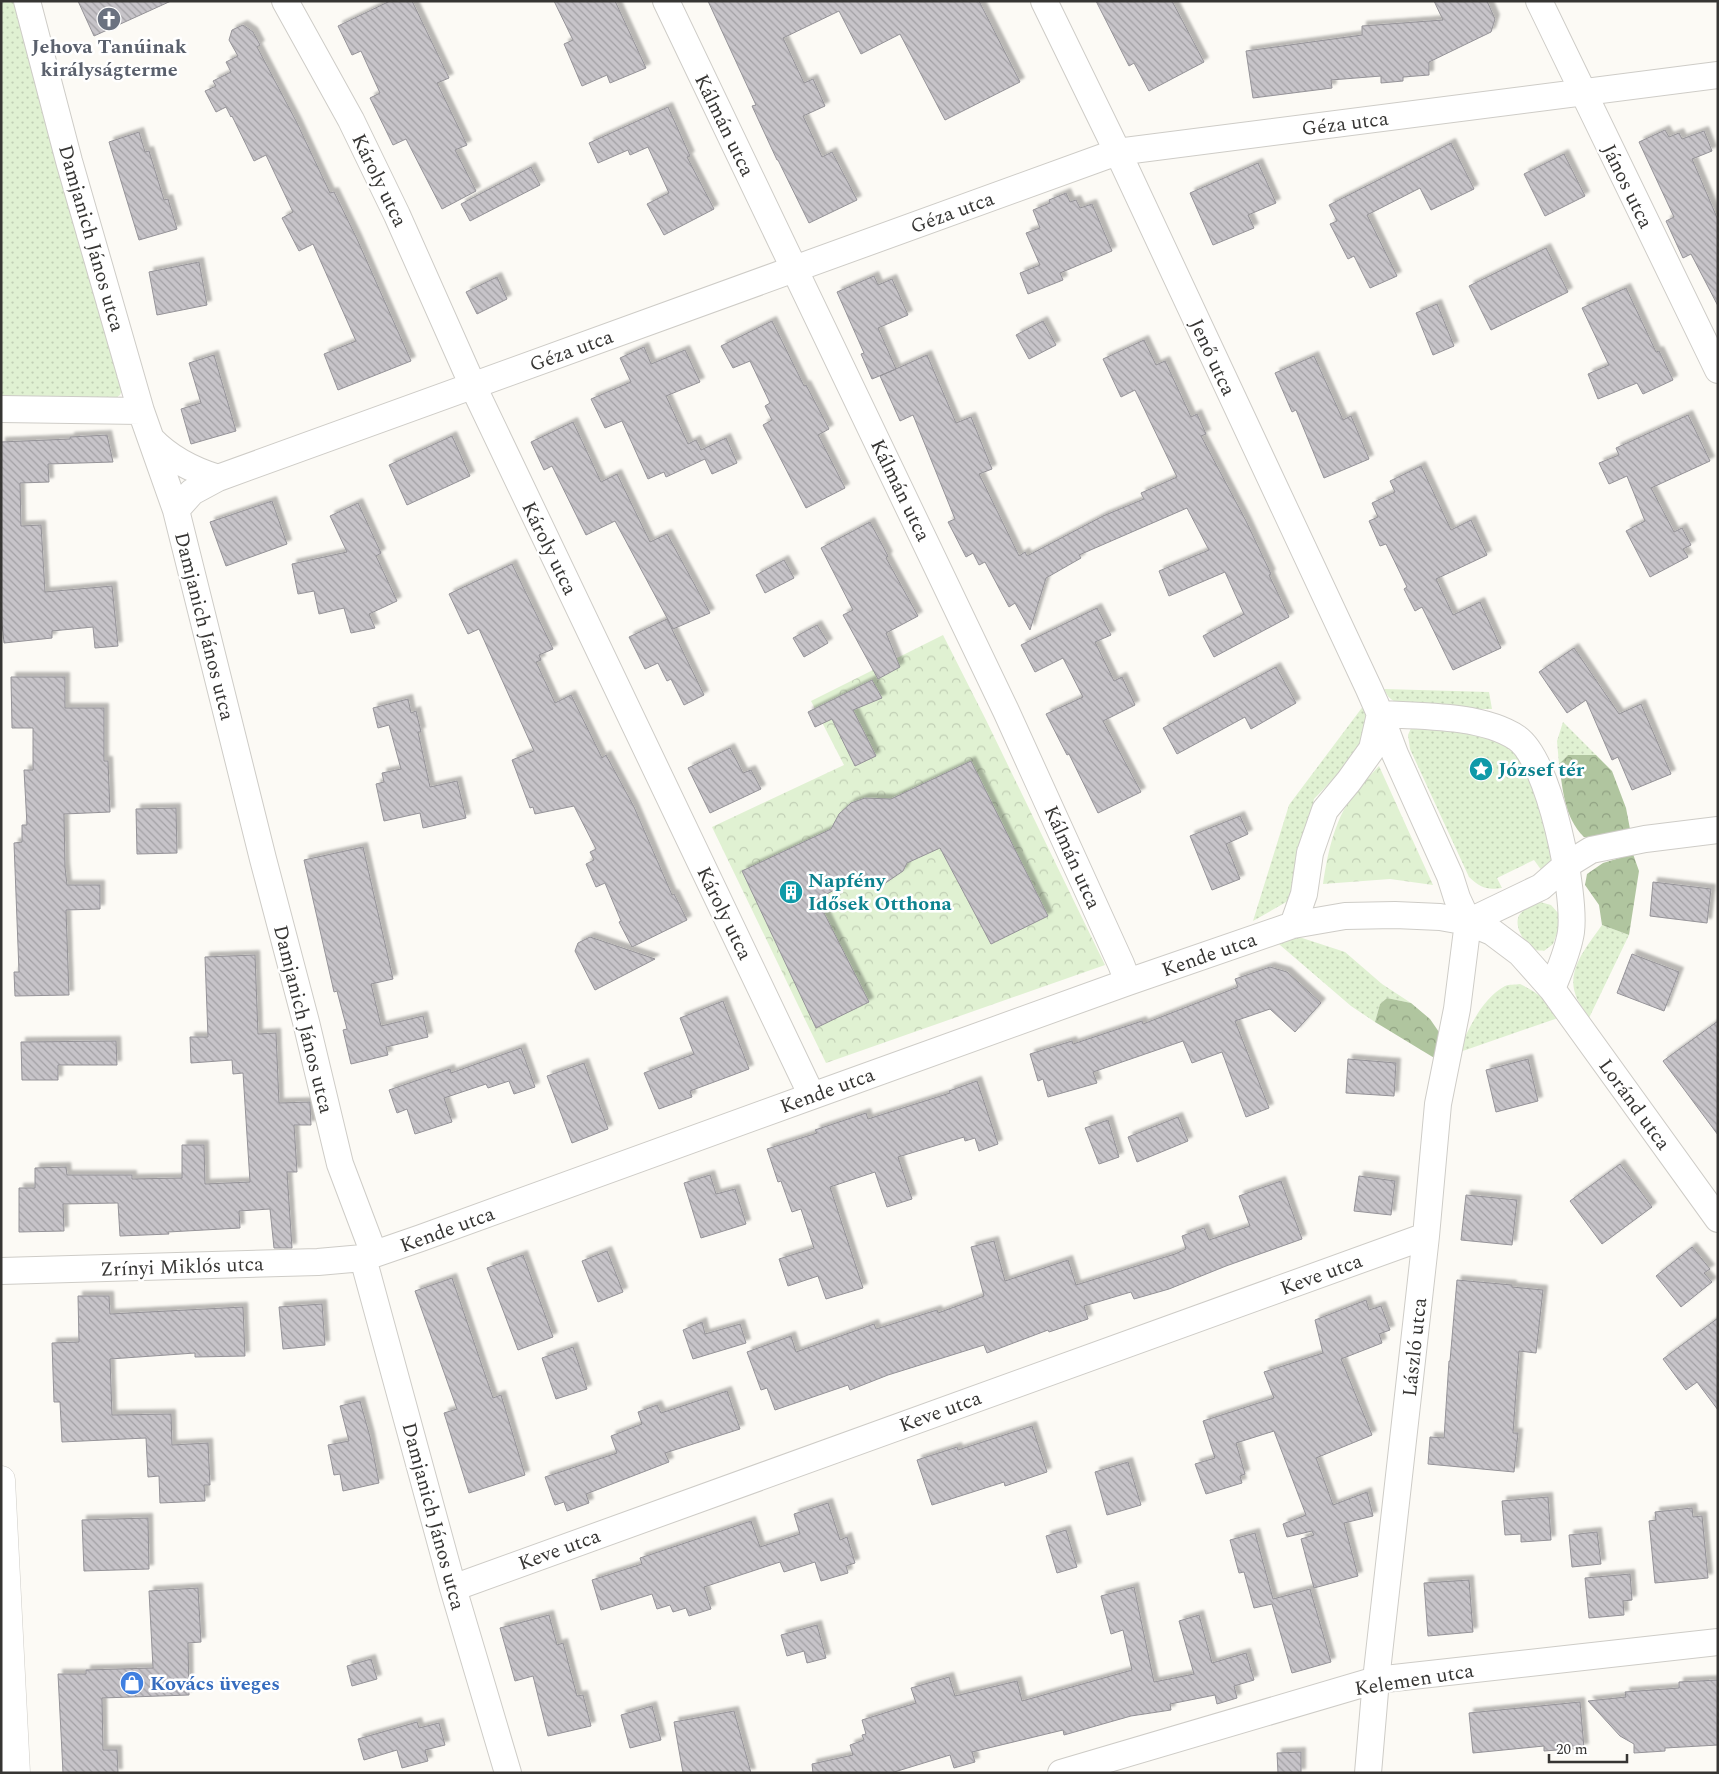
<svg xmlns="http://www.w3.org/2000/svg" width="1719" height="1774" font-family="Spectral,serif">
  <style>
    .grass { fill: url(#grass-dots) }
    .forest { fill: url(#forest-crowns) }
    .park { fill: url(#park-crowns) }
    .building { fill: url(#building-back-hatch); stroke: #959398; filter: url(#shadow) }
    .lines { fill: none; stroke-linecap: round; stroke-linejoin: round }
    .street-casing { stroke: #ceccc7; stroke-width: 28 }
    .secondary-casing { stroke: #ceccc7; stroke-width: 29 }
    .street { stroke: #fff; stroke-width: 26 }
    .secondary { stroke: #fff; stroke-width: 28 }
    .labels { text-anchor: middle; stroke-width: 5; stroke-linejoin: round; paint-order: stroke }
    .worship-label { font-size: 20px; font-weight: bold; fill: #5b616d; stroke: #fff }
    .street-label { font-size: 20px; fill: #363533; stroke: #fff }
    .culture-label { font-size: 20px; font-weight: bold; fill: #0d838f; stroke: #fff; text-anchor: start }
    .shop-label { font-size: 20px; font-weight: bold; fill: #366cbe; stroke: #fff; text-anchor: start }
  </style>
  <defs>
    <pattern id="grass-dots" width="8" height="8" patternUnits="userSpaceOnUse" patternTransform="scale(1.25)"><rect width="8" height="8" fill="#e0f1d2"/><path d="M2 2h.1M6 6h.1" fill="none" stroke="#c1cfb5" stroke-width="1.8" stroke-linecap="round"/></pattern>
    <pattern id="forest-crowns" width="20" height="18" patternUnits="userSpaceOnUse" patternTransform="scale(1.25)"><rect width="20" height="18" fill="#b0c59f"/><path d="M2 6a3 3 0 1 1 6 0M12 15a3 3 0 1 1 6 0" fill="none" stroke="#90a182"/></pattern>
    <pattern id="park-crowns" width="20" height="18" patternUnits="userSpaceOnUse" patternTransform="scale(1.25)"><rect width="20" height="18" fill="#e0f1d2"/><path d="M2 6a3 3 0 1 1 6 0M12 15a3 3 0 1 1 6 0" fill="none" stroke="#c1cfb5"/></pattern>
    <pattern id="building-back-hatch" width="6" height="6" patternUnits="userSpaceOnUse" patternTransform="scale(1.25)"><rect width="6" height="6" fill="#c7c4c9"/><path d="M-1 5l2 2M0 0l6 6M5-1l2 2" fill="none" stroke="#a2a0a4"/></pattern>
    <filter id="shadow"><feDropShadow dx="4.5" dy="-4.5" stdDeviation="1" flood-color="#0004"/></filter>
  </defs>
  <rect width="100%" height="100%" fill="#fcfaf5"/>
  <!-- grass -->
  <path class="grass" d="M1,1H19L125,383L120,395L110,402L1,397Z
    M1384,689L1489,692L1492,709C1469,709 1411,711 1394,701C1388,698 1387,694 1384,689Z
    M1370,697L1359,752L1314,799L1312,810L1318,823L1288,901L1253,921L1289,805Z
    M1563,722L1596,755H1568L1559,764L1557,741Z
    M1412,726L1470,728L1522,752L1556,850L1551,863L1542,871L1534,860L1497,878L1502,888C1486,890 1481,888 1469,877L1410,749L1408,735Z
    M1540,902L1551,905L1559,914V928L1553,944L1544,951C1542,950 1539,951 1536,950C1525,945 1512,925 1520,914C1525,908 1533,905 1540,902Z
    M1602,925L1629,935L1589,1018C1585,1010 1577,1002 1575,993C1567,968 1589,944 1602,925Z
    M1299,937L1345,952L1382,984L1411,1003L1387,998L1380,1004L1375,1022L1351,1006L1273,939Z
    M1520,984C1540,994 1546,1000 1558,1018L1457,1053C1469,1030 1480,1000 1505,986C1509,984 1515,985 1520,984Z"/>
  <!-- forest -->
  <path class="forest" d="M1568,755H1596L1612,771L1626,808L1630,829L1604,837H1584C1564,817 1563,790 1559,764Z
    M1633,854L1639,871L1629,935L1602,925L1599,905L1585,885L1587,874L1603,863Z
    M1387,998L1411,1003L1430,1019L1441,1035L1436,1059L1375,1022L1380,1004Z"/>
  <!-- park -->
  <path class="park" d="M943,635L986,720L1105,965L826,1063L712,827L844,765L811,701Z
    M1379,766L1433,885L1390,879L1323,884C1328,851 1335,816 1358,789C1364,781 1372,774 1379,766Z"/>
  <!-- building -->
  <path class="building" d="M78,1H171L94,36Z
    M390,1H412L449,78L437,83L467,145L455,150L476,191L442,209L406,139L393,145L370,98L380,93L361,51L352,55L338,26Z
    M554,1H615L646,68L610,83L607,75L582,86L564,44L573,40Z
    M708,1H979L1020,82L945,120L900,34L861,54L839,11L783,38L804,83L813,79L825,106L803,116L822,157L832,152L857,200L809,223L778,160H777L752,106L756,105Z
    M1096,1H1172L1204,62L1149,91L1134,63L1129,66Z
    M1434,1H1487L1495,19L1491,32L1429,62V75L1403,77V81L1381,83V76L1331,80L1332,88L1253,98L1246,51L1362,35V26L1443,20Z
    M243,25L253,32L260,45L257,47L296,121L330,193L334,192L357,239L411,361L338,390L324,354L356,341L313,244L299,251L282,218L293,212L266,155L254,161L232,116L231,117L226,107L216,112L205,91L216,86L213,81L231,72L226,62L238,56L229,40L232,30Z
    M668,107L690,156L687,157L714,209L664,235L647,204L669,193L648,147L630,155L628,150L598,163L589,143Z
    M1665,130L1669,137L1679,133L1682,139L1704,131L1712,151L1692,159L1718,220V306L1691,254L1683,258L1666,221L1674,217L1639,142Z
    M139,132L145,152L149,151L164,200L168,199L177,229L139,240L109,142Z
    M1451,143L1474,189L1431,210L1420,188L1367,215L1397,276L1370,288L1354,256L1348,259L1330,224L1337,221L1329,205Z
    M1564,154L1585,196L1545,216L1524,174Z
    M1258,163L1276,203L1248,215L1254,228L1213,245L1190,193Z
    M531,167L540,185L470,221L461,204Z
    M1066,193L1070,202L1076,200L1080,208L1092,204L1112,251L1060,273L1063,280L1028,294L1020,273L1040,265L1026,233L1040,228L1033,210L1050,203L1049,200Z
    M1546,248L1568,292L1491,330L1469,286Z
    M199,262L207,305L157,315L149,272Z
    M874,276L878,285L892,279L908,315L878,328L896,369L872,379L861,354L864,353L837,292Z
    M497,277L507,299L477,314L466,292Z
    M1626,288L1656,352L1659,351L1673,380L1643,394L1637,383L1598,399L1588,374L1609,365L1582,308Z
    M1437,304L1454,346L1433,355L1416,313Z
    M772,321L804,386L806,385L829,429L818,435L845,488L806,508L763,425L772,420L765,406L770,403L750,361L733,368L721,346Z
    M1043,321L1056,345L1029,359L1016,335Z
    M1144,340L1156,365L1165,361L1191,417L1197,414L1206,434L1201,436L1246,521L1271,574L1269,575L1289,617L1214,657L1203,636L1244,614L1225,572L1169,596L1159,571L1209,550L1187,508L1079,555L1081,558L1046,578L1030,630L1015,603L1009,607L985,562L979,565L973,553L966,557L948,522L955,519L913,415L900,421L880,376L927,355L956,423L971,417L992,469L979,474L1019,556L1025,552L1027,556L1103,516L1144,499L1141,493L1177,477L1135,390L1121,397L1103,359Z
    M644,347L651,364L685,350L700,382L666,396L688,444L696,440L701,450L726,438L737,463L712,474L705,459L666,477L664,472L648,479L622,421L605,428L591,399L631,382L620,358Z
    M214,355L236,431L191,444L181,409L201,403L189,363Z
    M1314,356L1343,420L1351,416L1369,459L1324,478L1296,410L1292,412L1275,373Z
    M1688,415L1710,461L1651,488L1674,532L1682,528L1691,545L1683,549L1688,557L1650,577L1626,531L1645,521L1627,476L1609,484L1599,463L1619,455L1616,448Z
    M573,422L601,482L617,474L650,542L667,534L710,613L673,629L615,521L586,535L552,466L544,470L531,442Z
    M107,435L113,462L48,464L49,482L20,483L21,526L41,525L45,592L112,586L118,646L95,648L93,627L52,631V638L4,643L1,612V442L70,439V437Z
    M452,436L470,476L407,505L389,465Z
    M1421,466L1451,530L1471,520L1487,555L1436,579L1453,615L1480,602L1501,648L1453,670L1422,607L1415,611L1404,589L1407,587L1386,544L1380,546L1369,521L1378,517L1372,503L1395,492L1390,481Z
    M272,501L287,544L226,566L210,522Z
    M358,503L381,553L376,556L397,601L369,614L375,628L351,633L344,608L319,614L314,591L298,594L292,564L347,552L330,516Z
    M870,522L888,556L886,558L918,616L886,633L900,667L878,679L843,615L853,610L821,548Z
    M784,560L794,578L765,593L756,575Z
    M512,564L553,649L539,655L541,660L536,662L555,703L571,695L602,758L606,755L634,807L672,895L674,894L687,920L632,947L619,922L621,921L605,883L596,887L586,864L594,860L590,852L596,849L574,806L535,814L533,807L530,808L512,760L534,751L479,629L468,634L449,594Z
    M1097,608L1111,635L1095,642L1114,681L1122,677L1135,705L1103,721L1141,792L1098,813L1069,754L1067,755L1046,714L1083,697L1063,658L1035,672L1021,645Z
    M667,619L704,695L684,705L671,679L667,681L658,663L645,669L629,637Z
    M817,625L828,643L804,657L793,638Z
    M1574,648L1619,714L1641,704L1671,774L1632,790L1618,757L1612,760L1586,700L1567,713L1539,672Z
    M1276,667L1296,703L1251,729L1245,717L1177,754L1163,728Z
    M11,677H65V708H104V761H108L110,812L64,814L65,867L67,885H100V909L66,910L69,995L15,996L14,972H19L14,843L22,842V825H27L24,770H33V728H12Z
    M872,680L882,698L853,710L876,756L855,766L832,719L815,727L808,712Z
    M408,699L411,713L416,711L421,732H418L430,787L457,781L466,818L423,828L420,813L384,821L376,784L384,782L382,773L401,769L389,725L378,728L373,708Z
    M730,748L743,773L751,770L761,789L710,813L688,768Z
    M971,761L1048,916L991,944L940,848L907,863L903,871L884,884L874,886L862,884L856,879L817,899L869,1002L816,1028L742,871L831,829L839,814L851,803L865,798L891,799Z
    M176,808L177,853L137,854L136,809Z
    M1240,816L1248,834L1226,844L1240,879L1212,890L1190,836Z
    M363,847L393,979L371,984L381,1026L423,1016L428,1037L386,1047L388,1055L351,1064L343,1030L347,1029L337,991L334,992L304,860Z
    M1653,882L1711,889L1707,923L1650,916Z
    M590,937L655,959L595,990L575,951L578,943Z
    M1632,954L1679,972L1664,1011L1617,993Z
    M255,955L258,1034L276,1033L279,1103L310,1102V1104L311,1125H294L297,1172H287L292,1248H274L270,1209L239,1211L240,1228L168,1232L169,1234L120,1236L118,1203L63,1204L64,1231L19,1232V1188H35V1168L66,1167L67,1175H132V1179L182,1178V1145H204L205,1184L250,1182L243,1073L233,1074L232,1060L191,1063L190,1037H208L205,957Z
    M1270,967L1287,972L1321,1003L1295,1032L1270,1009L1235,1021L1269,1108L1246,1117L1222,1052L1192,1063L1183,1041L1093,1072L1097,1083L1048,1097L1043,1079L1038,1081L1030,1054L1072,1041L1073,1044L1142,1021L1143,1024L1238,987L1235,979Z
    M723,1001L749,1069L690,1091L692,1097L659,1109L644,1073L694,1054L680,1018Z
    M1718,1021V1135L1663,1061Z
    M116,1041L117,1065H58V1080H22L21,1042Z
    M521,1048L535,1087L514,1094L509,1081L488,1088L486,1084L444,1098L452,1122L415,1134L407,1109L397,1113L389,1090L450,1069L451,1073Z
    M1348,1059L1396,1063L1394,1096L1346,1093Z
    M1528,1059L1538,1101L1496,1112L1486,1070Z
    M584,1063L608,1129L572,1143L547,1076Z
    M977,1081L998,1144L979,1151L975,1138L965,1141L964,1137L898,1157L912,1199L887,1207L875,1172L830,1187L863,1288L826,1299L818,1276L788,1286L779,1259L814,1248L801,1209L792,1212L781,1181L778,1182L767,1149L817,1133L815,1130L866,1113L868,1119L950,1093L949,1091Z
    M1178,1117L1188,1141L1137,1162L1128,1137Z
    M1108,1120L1119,1157L1099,1164L1085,1128Z
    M1620,1164L1652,1207L1602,1244L1570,1201Z
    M710,1175L716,1194L735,1189L746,1224L701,1238L684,1183Z
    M1359,1176L1395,1181L1391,1215L1354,1211Z
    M1281,1181L1302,1239L1226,1266L1169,1289L1134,1299L1131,1292L1084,1306L1088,1319L1049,1332L1048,1330L987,1353L984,1345L888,1375L850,1390L848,1385L775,1410L767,1388L761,1390L747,1352L791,1336L796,1352L874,1324L876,1329L937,1310L938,1313L984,1296L971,1247L994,1241L1005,1281L1068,1260L1076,1285L1175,1254L1186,1249L1182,1236L1204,1228L1209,1240L1250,1226L1239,1196Z
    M1466,1195L1517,1200L1512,1245L1461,1240Z
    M1692,1247L1710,1269L1704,1273L1712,1282L1681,1307L1656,1276Z
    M607,1251L623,1292L598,1302L582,1261Z
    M523,1255L553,1337L518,1350L487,1268Z
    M452,1278L493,1398L501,1395L525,1475L469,1493L444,1413L457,1409L415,1291Z
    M1457,1280L1512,1285V1287L1543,1290L1536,1353L1519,1351L1513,1433H1518L1514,1472L1428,1464L1430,1437L1444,1438L1449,1361H1450Z
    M78,1296H109L110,1314L243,1307L245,1356L195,1357V1353L110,1359L112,1415L171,1414L172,1445L208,1443L210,1485H204L205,1501L160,1503L159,1476L148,1477L146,1438L62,1442L60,1402H54L52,1343L79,1342Z
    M1366,1300L1369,1310L1381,1306L1390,1330L1379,1334L1382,1343L1341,1359L1372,1435L1316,1458L1333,1505L1367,1492L1373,1516L1344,1523L1358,1576L1314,1588L1301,1539L1314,1535L1312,1531L1287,1537L1283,1524L1306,1515L1274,1431L1236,1443L1245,1474L1240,1476L1242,1483L1206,1494L1195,1464L1215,1458L1203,1421L1274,1398L1264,1372L1323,1353L1315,1320Z
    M322,1304L325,1345L283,1349L279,1307Z
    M1718,1318V1410L1697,1382L1686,1390L1663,1359Z
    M702,1322L705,1334L740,1324L746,1343L693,1359L683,1330Z
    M573,1347L587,1389L556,1399L542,1358Z
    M727,1391L740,1429L665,1453L669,1462L586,1494L589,1503L567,1511L564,1502L555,1505L545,1477L617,1453L611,1436L642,1424L638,1412L657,1405L661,1413Z
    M360,1401L370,1437L379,1483L343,1491L340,1474L334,1475L328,1445L349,1441L340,1406Z
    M1032,1426L1047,1472L1005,1486L1004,1482L932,1505L917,1460L957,1447L958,1450Z
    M1128,1462L1141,1505L1107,1515L1095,1472Z
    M1548,1497L1551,1540L1521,1542V1534L1505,1535L1502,1501Z
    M828,1503L840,1540L847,1537L855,1563L846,1566L848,1573L821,1581L815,1562L784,1572L780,1562L704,1587L711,1609L689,1616L686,1608L673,1612L670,1605L657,1609L652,1594L601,1610L592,1580L642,1564L640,1558L751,1521L760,1547L800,1534L794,1514Z
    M1692,1508L1693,1517L1702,1516L1708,1578L1655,1583L1649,1521L1656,1520L1655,1512Z
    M148,1518L149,1569L84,1571L82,1520Z
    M1066,1530L1077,1567L1057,1573L1046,1536Z
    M1597,1532L1601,1564L1572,1567L1569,1535Z
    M1255,1533L1273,1599L1310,1589L1331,1662L1292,1673L1272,1604L1254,1608L1244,1572L1239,1573L1230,1540Z
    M1630,1574L1632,1600L1623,1601L1624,1615L1589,1618L1585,1578Z
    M1469,1580L1473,1632L1428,1636L1424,1583Z
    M1134,1587L1154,1682L1194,1674L1179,1621L1199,1615L1212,1663L1246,1653L1254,1680L1234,1686L1237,1698L1217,1704L1215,1695L1170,1704L1171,1710L1131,1716L1064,1735L1063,1730L972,1752L975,1762L954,1768L950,1755L891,1773H813L812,1764L853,1755L850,1745L864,1740L862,1735L866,1734L862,1720L916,1703L911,1688L949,1677L955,1696L1017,1681L1022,1701L1132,1670L1123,1630L1111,1634L1101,1596Z
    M198,1588L201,1642L188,1643L189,1695L102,1698L103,1750H117L118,1773H63L58,1674H86V1670L153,1668L149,1591Z
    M549,1615L557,1645L563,1643L577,1696L583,1695L591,1726L548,1736L533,1676L515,1681L500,1628Z
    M817,1625L826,1658L807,1663L804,1651L787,1656L781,1635Z
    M371,1659L377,1679L352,1686L347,1666Z
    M1718,1680V1745L1665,1748V1751L1634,1753V1744L1620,1736L1588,1701L1626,1697L1625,1692L1679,1688V1682Z
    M1580,1702L1584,1748L1544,1751V1746L1473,1753L1469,1713Z
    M652,1706L661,1740L630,1748L621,1715Z
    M734,1711L751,1773H683L674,1722Z
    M417,1722L419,1728L439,1723L445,1745L425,1750L428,1761L402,1768L397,1750L364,1760L358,1739Z
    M1301,1752V1773H1278L1277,1753Z"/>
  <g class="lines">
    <!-- street casing -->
    <g class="street-casing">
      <path id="street" d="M27,1L69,161L141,411L176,510L263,859L306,1022L340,1164L374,1254
        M285,1L351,120L397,215L473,386L812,1096
        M666,1L1006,711L1121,964L1128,982
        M1044,1L1123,163L1369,689L1380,714L1395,754L1450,876L1457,898L1468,922
        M1539,1L1718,370
        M1,409L141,411
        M151,439C170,459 192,470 218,478
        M176,510L192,492L218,478L1117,152L1718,75
        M1380,714C1421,716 1483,715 1517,738C1550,761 1576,893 1571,932C1568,952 1559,971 1552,989
        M1468,922L1541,887L1565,866L1591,850L1645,839L1718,830
        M1293,925L1304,894L1310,853L1325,810L1349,781L1372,749L1380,714
        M363,1258L453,1588L508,1773
        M1,1271L318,1262L363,1258L421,1238L812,1096L1128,982L1293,925L1345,916L1395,915L1440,917L1468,922L1492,932L1520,953L1552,989L1718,1219
        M453,1588L1426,1236
        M1061,1773L1376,1680L1718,1642
        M1368,1773L1376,1680L1426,1236L1438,1104L1457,1009L1468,922"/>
    </g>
    <!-- secondary casing -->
    <g class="secondary-casing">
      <path id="secondary" d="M1,1480L16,1773"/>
    </g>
    <!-- street -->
    <use href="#street" class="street"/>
    <!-- secondary -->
    <use href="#secondary" class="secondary"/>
  </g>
  <!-- icons -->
  <defs>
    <g id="church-disc" transform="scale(1.25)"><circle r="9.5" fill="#6b7280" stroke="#fff"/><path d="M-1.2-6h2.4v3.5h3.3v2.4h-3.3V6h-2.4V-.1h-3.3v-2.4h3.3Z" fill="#fff"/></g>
    <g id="sight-disc" transform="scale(1.25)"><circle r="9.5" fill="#0f9aa8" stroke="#fff"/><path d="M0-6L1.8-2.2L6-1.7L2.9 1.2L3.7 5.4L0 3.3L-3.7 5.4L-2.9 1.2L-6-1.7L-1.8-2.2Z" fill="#fff"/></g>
    <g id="building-disc" transform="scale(1.25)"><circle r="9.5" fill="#0f9aa8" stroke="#fff"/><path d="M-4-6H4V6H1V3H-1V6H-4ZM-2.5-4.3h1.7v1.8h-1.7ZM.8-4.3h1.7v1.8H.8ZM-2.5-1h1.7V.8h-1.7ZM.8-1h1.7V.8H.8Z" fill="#fff"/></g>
    <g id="shop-disc" transform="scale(1.25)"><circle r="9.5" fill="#3f7fe0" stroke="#fff"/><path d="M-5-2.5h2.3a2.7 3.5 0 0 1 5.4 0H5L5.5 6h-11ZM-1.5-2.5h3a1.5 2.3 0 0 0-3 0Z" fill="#fff"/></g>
  </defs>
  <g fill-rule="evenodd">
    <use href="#church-disc" x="109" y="19"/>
    <use href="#sight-disc" x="1481" y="769"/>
    <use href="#building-disc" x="791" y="892"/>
    <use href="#shop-disc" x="132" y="1683"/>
  </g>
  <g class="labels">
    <!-- worship labels -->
    <g class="worship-label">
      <text x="109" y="53">Jehova Tanúinak<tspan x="109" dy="23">királyságterme</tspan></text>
    </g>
    <!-- street labels -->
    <g class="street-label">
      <text transform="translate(1345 123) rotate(-7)" y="7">Géza utca</text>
      <text transform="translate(725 125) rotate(64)" y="7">Kálmán utca</text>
      <text transform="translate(380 180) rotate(64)" y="7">Károly utca</text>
      <text transform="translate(1628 186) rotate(64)" y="7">János utca</text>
      <text transform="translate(952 212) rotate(-20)" y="7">Géza utca</text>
      <text transform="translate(92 238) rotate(74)" y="7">Damjanich János utca</text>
      <text transform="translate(571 350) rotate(-20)" y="7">Géza utca</text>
      <text transform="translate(1213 357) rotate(65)" y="7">Jenő utca</text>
      <text transform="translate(901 490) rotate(64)" y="7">Kálmán utca</text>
      <text transform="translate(550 548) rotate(64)" y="7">Károly utca</text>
      <text transform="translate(205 626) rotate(76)" y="7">Damjanich János utca</text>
      <text transform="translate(1073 857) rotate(66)" y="7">Kálmán utca</text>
      <text transform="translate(725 913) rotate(64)" y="7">Károly utca</text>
      <text transform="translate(1209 954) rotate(-19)" y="7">Kende utca</text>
      <text transform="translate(304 1019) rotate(76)" y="7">Damjanich János utca</text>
      <text transform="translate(827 1090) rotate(-20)" y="7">Kende utca</text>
      <text transform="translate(1635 1104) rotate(54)" y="7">Loránd utca</text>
      <text transform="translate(447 1229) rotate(-20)" y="7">Kende utca</text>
      <text transform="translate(182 1266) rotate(-2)" y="7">Zrínyi Miklós utca</text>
      <text transform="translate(1321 1274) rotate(-20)" y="7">Keve utca</text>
      <text transform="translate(1414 1347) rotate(-84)" y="7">László utca</text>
      <text transform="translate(940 1411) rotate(-20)" y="7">Keve utca</text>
      <text transform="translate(434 1516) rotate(75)" y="7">Damjanich János utca</text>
      <text transform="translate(559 1549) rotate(-20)" y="7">Keve utca</text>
      <text transform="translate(1414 1679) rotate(-9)" y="7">Kelemen utca</text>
    </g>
    <!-- culture labels -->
    <g class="culture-label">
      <text x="1498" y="776">József tér</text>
      <text x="808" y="887">Napfény<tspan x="808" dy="23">Idősek Otthona</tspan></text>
    </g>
    <!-- shop labels -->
    <g class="shop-label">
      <text x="150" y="1690">Kovács üveges</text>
    </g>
  </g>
  <!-- border -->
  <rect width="1719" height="1774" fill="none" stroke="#363533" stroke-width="5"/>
  <!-- scale -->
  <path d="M1549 1754v8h78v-8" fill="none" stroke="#363533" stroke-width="2.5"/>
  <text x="1556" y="1754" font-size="15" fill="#363533" stroke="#ffffff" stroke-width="4" paint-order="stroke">20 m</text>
</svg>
